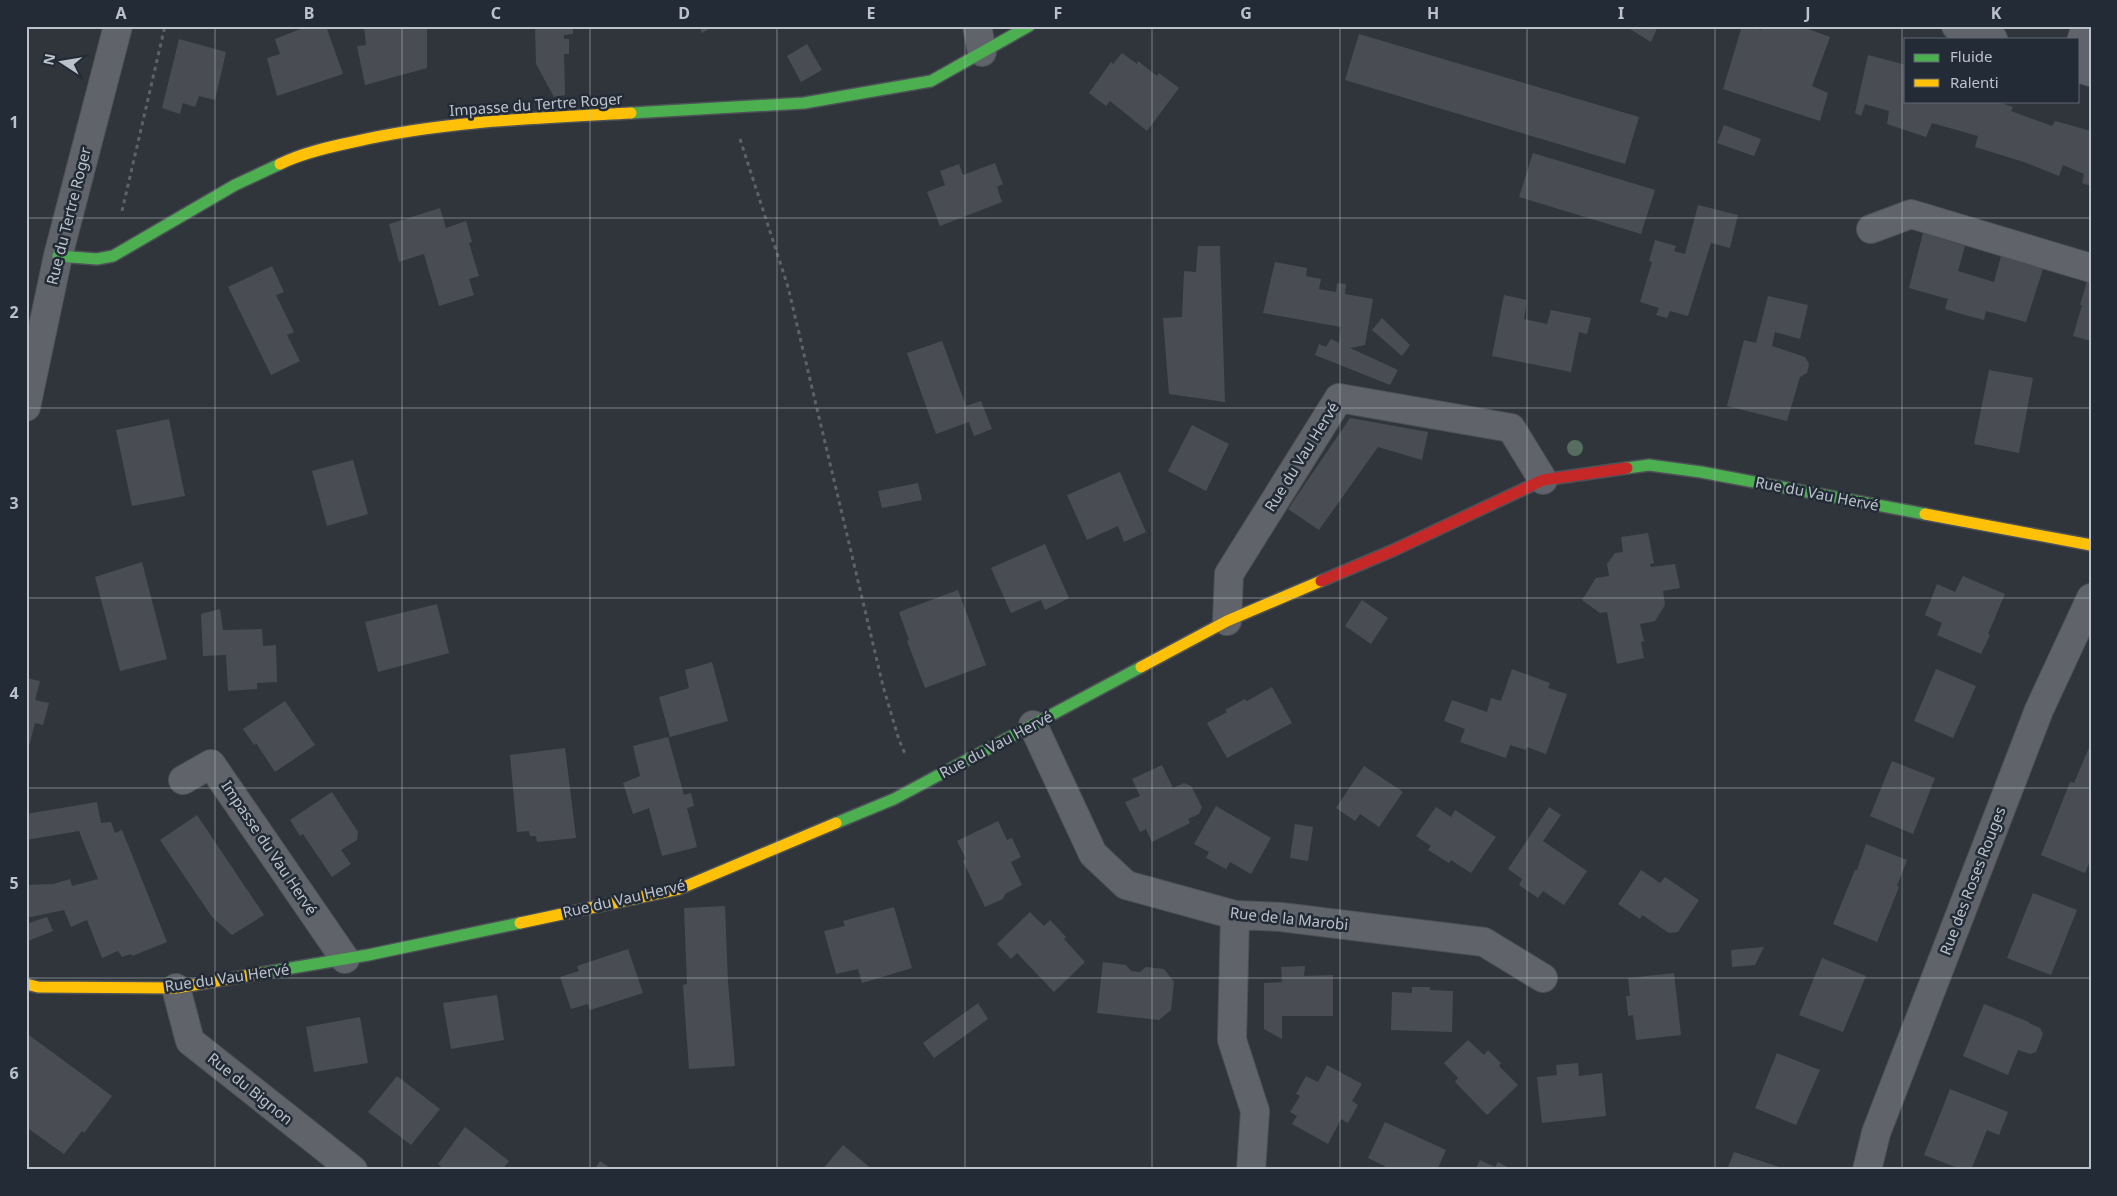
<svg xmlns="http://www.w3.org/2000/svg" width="2117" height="1196" font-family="'Noto Sans',sans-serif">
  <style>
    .building { fill: #494d53 }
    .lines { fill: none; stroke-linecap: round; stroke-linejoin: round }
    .street-casing { stroke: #4e5157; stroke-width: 30 }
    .fast-casing { stroke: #4e5157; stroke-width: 14 }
    .slow-casing { stroke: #4e5157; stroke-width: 14 }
    .jam-casing { stroke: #4e5157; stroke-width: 14 }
    .path { stroke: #5d6267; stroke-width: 3; stroke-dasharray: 4 4; stroke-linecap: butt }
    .street { stroke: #60646a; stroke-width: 28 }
    .fast { stroke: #4caf50; stroke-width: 11 }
    .slow { stroke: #ffc107; stroke-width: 11 }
    .jam { stroke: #c62828; stroke-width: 11 }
    .tree { fill: #566d60 }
    .grid { fill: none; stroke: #bbc2cb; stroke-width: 1; stroke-opacity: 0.55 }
    .labels { text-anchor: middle; stroke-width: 5; stroke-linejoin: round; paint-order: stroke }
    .street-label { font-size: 15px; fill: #bbc2cb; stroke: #232b37 }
    .neatline { fill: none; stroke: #bbc2cb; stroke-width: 2 }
    .grid-label { font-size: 16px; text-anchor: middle; font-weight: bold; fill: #bbc2cb }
  </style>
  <rect width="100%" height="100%" fill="#30353c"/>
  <!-- building -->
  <path class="building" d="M308,26H326L343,74L277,96L267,58L280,54L275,39Z
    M364,26H427V68L365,85L357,46L366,45Z
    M535,26H573V34L564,35V39H569V54H564L565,95L554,97L536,64Z
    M699,26H714L702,33Z
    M1625,26H1658L1651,42Z
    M1742,26H1750L1761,30L1763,26H1800L1830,37L1812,86L1828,93L1820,121L1723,89Z
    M1359,34L1639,117L1625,164L1345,80Z
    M179,39L226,52L215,100L199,96L195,107L183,103L180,114L162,108Z
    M807,44L822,70L801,82L787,56Z
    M1122,53L1137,64L1138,61L1157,76L1159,73L1179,88L1147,131L1110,101L1106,106L1089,93L1111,62L1113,64Z
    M1868,55L1906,65L1904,80L1906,81V101H1996L2013,107L2011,111L2052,126L2055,121L2091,131V186L2082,183L2084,174L2063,165L2059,176L2024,162L1975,147L1978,136L1932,123L1926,137L1887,124L1889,111L1865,104L1861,116L1855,113Z
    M1724,125L1761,139L1754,156L1717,143Z
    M1533,153L1655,190L1641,234L1519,197Z
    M995,163L1003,184L997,187L1002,202L940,226L927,192L945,185L940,171L959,164L963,175Z
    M1698,205L1738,215L1730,248L1711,243L1688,316L1670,311L1667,318L1656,315L1659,308L1640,302L1652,262L1649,261L1655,240L1676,246L1674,251L1685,254Z
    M440,208L446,228L466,221L472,242L469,243L479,276L469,279L474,295L439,306L424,254L399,262L389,224Z
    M1923,233L1965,246L1958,271L1994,282L2001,256L2043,269L2026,322L1986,311L1984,320L1965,315L1945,309L1948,299L1909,288Z
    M1198,246H1220L1225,402L1169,394L1163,318L1182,317L1184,271L1196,272Z
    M1275,262L1307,268L1306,276L1321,279L1319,289L1336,292L1337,283L1346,284L1345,294L1373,299L1365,345L1350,348L1398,370L1390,385L1315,355L1319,344L1326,347L1331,339L1339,343L1341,327L1263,313Z
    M272,266L284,292L276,295L294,332L287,335L300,361L271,375L228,287Z
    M2087,281L2091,282V341L2073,336L2082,305H2080Z
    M1504,295L1527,300L1524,319L1547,324L1551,310L1591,318L1587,334L1579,332L1571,372L1492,356Z
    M1768,296L1808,305L1800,339L1775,332L1772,346L1805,357L1809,364L1807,373L1800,377L1787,421L1727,406L1744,340L1756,343Z
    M1382,318L1410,345L1402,356L1372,330Z
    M942,341L966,406L981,401L992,429L974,436L969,422L936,434L907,353Z
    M1989,370L2033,378L2019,453L1974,444Z
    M1350,418L1428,432L1422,460L1378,447L1319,530L1288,509Z
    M169,419L185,496L132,506L116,430Z
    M1192,425L1229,444L1206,491L1168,471Z
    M353,460L368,514L327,526L312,471Z
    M1120,472L1146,532L1124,542L1118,526L1087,540L1067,495Z
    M918,483L922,500L882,508L878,491Z
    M1648,533L1654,563L1650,564L1651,567L1675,564L1680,588L1663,591L1665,605L1655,621L1640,624L1644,641L1641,642L1644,658L1617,664L1607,612L1600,613L1582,600L1596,578L1609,576L1607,564L1615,553L1623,552L1621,537Z
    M1045,544L1069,598L1045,610L1041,600L1011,613L991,568Z
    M142,562L167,659L120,671L95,577Z
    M1963,576L2005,594L1988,634L1990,635L1981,654L1937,635L1942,623L1925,615L1937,584L1955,592Z
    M958,590L986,665L925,688L907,641L909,640L899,612Z
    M1362,600L1388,618L1371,644L1345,626Z
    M437,604L449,653L378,672L365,622Z
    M220,609L223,630L262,629L263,646L276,645L277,682L257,683V689L228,691L226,655L203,656L201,614Z
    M712,662L728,721L670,737L659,697L689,688L685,670Z
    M1512,669L1550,683L1548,688L1567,694L1546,754L1527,747L1526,750L1510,745L1506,758L1460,742L1465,729L1444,721L1452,700L1487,712L1491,698L1501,701Z
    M1936,669L1976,686L1953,738L1914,721Z
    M26,678L40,681L35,700L49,703L43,725L35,723L27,754Z
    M1272,687L1292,723L1227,758L1207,723L1227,712L1225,710L1245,699L1247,701Z
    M285,701L315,745L275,772L256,743L254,745L243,729Z
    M668,737L684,795L691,793L694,806L687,808L697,847L662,856L649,808L633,814L623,783L640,776L633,746Z
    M2091,743V859L2085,873L2041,855L2070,782L2074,783Z
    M565,748L576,838L537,842L536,836H530L529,831L517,832L510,755Z
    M1892,761L1935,778L1913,834L1870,816Z
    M1162,765L1173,788L1184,783L1191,786L1202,807L1199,814L1188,819L1190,823L1152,842L1146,829L1140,832L1125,802L1140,796L1132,779Z
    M1364,766L1403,792L1379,827L1360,814L1355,821L1336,808Z
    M332,792L358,832L357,840L341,850L351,864L332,877L303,834L300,836L290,820Z
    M97,802L101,823L111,822L115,833L122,830L167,942L132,956L131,954L122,957L118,951L102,958L87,920L71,927L64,910L26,918V885L53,884L70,879L72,886L98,879L79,831L26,840V814Z
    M1216,806L1271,838L1251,874L1230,862L1226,869L1206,858L1209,852L1194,844Z
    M1436,807L1451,817L1455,810L1496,837L1471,873L1451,860L1449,863L1428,850L1431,846L1416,836Z
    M1549,807L1561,815L1543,841L1587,871L1564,905L1543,891L1538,898L1519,885L1522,879L1508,869Z
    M197,815L264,915L232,935L212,917L160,840Z
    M998,821L1007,840L1012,838L1021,857L1011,862L1022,885L1005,894L1003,899L985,907L963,861L966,859L957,841Z
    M1295,824L1313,827L1308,861L1290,858Z
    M1866,844L1907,860L1897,886L1899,887L1877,942L1833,924L1855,870H1857Z
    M1641,870L1660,883L1665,877L1699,900L1678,932L1669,933L1642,915L1640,919L1618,904Z
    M2033,893L2077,910L2051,975L2007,958Z
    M725,906L728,982L735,1066L689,1069L683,985L687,984L684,908Z
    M894,907L912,968L862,983L858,969L836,974L824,931L845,926L843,921Z
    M1030,912L1044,926L1050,920L1066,937L1064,939L1085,962L1054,992L1017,953L1011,959L997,944Z
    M47,917L53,931L28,941L26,924Z
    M1764,947L1755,965L1732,967L1731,950Z
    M628,949L643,993L590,1010L588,1004L571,1009L560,977L579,971L577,966Z
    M1822,958L1866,976L1843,1032L1799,1015Z
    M1103,962L1126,965L1131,971L1140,972L1146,967L1164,969L1174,982L1171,1010L1159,1020L1097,1013Z
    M1305,966L1304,976L1333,975V1016H1282V1039L1264,1029V983L1282,982L1281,967Z
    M1674,973L1681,1035L1636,1040L1633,1015L1628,1016V1014L1626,996H1630L1628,978Z
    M1412,987H1430V990L1453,991L1452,1032L1391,1030L1392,992L1412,993Z
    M497,995L504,1040L451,1049L443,1003Z
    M978,1003L988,1019L934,1058L923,1043Z
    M1984,1004L2029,1022V1023L2040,1028L2043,1034L2036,1052L2030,1054L2018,1050L2008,1075L1963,1056Z
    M360,1017L368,1063L314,1072L306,1027Z
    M26,1033L112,1096L84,1133L82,1131L64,1154L26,1127Z
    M1468,1040L1484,1055L1488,1050L1501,1063L1499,1066L1518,1085L1487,1115L1455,1082L1458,1078L1444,1063Z
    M1777,1053L1820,1070L1796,1125L1755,1108Z
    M1578,1063L1579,1076L1602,1073L1606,1116L1542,1123L1537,1077L1557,1075L1556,1065Z
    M1327,1065L1362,1084L1352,1101L1358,1105L1348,1123L1341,1119L1328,1144L1292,1124L1297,1116L1290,1112L1300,1096L1296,1094L1306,1076L1318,1082Z
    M397,1076L440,1109L411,1145L368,1112Z
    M1950,1089L2008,1112L1999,1135L1987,1130L1971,1170H1963L1924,1155Z
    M1385,1122L1446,1150L1437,1170H1383L1385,1166L1368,1158Z
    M465,1127L509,1161L502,1170H445L438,1164Z
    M843,1145L873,1170H822Z
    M1734,1152L1785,1169V1170H1727Z
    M1480,1160L1495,1167L1498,1162L1513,1170H1475Z
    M600,1161L613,1170H594Z"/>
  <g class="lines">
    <!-- street casing -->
    <g class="street-casing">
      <path id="street" d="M977,26L982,52
        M1956,26L1993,39
        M2078,51L2086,26
        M2078,68L2091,72
        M1871,229L1911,214L2091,268
        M26,407L58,256L118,26
        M1227,621L1229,574L1339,398L1511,428L1543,480
        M1033,725L1093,854L1126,885L1235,915L1281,917L1484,942L1543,978
        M183,780L211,764L345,959
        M1235,915L1232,1040L1255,1111L1251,1170
        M176,988L190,1041L353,1170
        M1867,1170L1876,1133L2039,710L2091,598"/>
    </g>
    <!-- fast casing -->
    <g class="fast-casing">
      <path id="fast" d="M631,113L804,103L931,81L1029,26
        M58,256L97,259L113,256L235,185L280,164
        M1627,468L1649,465L1701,472L1925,514
        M836,823L894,799L1141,667
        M262,973L368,955L520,923"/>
    </g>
    <!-- slow casing -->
    <g class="slow-casing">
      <path id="slow" d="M280,164C302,153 329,147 353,142C444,121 538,118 631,113
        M1925,514L2091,545
        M1141,667L1227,621L1321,581
        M520,923L679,889L836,823
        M26,984L38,987L176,988L262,973"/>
    </g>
    <!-- jam casing -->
    <g class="jam-casing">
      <path id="jam" d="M1321,581L1394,550L1543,480L1627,468"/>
    </g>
    <!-- path -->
    <path class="path" d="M740,139L788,287L883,686L899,740L906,756
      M122,211L165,26"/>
    <!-- street -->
    <use href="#street" class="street"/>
    <!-- fast -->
    <use href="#fast" class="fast"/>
    <!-- slow -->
    <use href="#slow" class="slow"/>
    <!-- jam -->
    <use href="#jam" class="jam"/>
  </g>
  <!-- trees -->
  <circle class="tree" cx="1575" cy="448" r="8"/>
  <!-- grid -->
  <path class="grid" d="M215,26V1170M402,26V1170M590,26V1170M777,26V1170M965,26V1170M1152,26V1170M1340,26V1170M1527,26V1170M1715,26V1170M1902,26V1170M26,218H2091M26,408H2091M26,598H2091M26,788H2091M26,978H2091"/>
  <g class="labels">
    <!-- street labels -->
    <g class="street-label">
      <text transform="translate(536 105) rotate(-4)" y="5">Impasse du Tertre Roger</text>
      <text transform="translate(69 216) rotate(-76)" y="5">Rue du Tertre Roger</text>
      <text transform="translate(1302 457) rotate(-58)" y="5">Rue du Vau Hervé</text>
      <text transform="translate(1817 494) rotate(11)" y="5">Rue du Vau Hervé</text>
      <text transform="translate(996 745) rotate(-28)" y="5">Rue du Vau Hervé</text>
      <text transform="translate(269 848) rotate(56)" y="5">Impasse du Vau Hervé</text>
      <text transform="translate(1973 881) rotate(-69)" y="5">Rue des Roses Rouges</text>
      <text transform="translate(624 899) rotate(-13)" y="5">Rue du Vau Hervé</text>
      <text transform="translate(1289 919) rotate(6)" y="5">Rue de la Marobi</text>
      <text transform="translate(227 978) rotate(-8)" y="5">Rue du Vau Hervé</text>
      <text transform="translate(250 1089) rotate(39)" y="5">Rue du Bignon</text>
    </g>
  </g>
  <!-- border -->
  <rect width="2117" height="1196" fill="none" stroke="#232b37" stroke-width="55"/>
  <!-- legend -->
  <rect x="1904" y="38" width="175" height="65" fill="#232b37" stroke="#606772"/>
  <rect x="1914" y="54" width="25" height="8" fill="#4caf50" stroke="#606772"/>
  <text x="1950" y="62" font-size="15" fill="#bbc2cb">Fluide</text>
  <rect x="1914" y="79" width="25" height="8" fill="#ffc107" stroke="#606772"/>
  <text x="1950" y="88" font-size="15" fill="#bbc2cb">Ralenti</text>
  <!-- north arrow -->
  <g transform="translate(62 62) rotate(282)" stroke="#232b37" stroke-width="4" paint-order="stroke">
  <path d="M0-4L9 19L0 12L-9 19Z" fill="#bbc2cb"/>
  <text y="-8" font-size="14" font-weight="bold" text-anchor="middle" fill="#bbc2cb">N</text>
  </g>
  <rect x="28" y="28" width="2062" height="1140" class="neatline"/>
  <g class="grid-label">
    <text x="121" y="19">A</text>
    <text x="309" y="19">B</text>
    <text x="496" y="19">C</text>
    <text x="684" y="19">D</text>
    <text x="871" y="19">E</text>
    <text x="1058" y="19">F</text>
    <text x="1246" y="19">G</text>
    <text x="1433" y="19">H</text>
    <text x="1621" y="19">I</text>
    <text x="1808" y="19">J</text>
    <text x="1996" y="19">K</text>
    <text x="14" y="128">1</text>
    <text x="14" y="318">2</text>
    <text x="14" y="509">3</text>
    <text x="14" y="699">4</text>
    <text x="14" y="889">5</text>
    <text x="14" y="1079">6</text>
  </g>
</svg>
